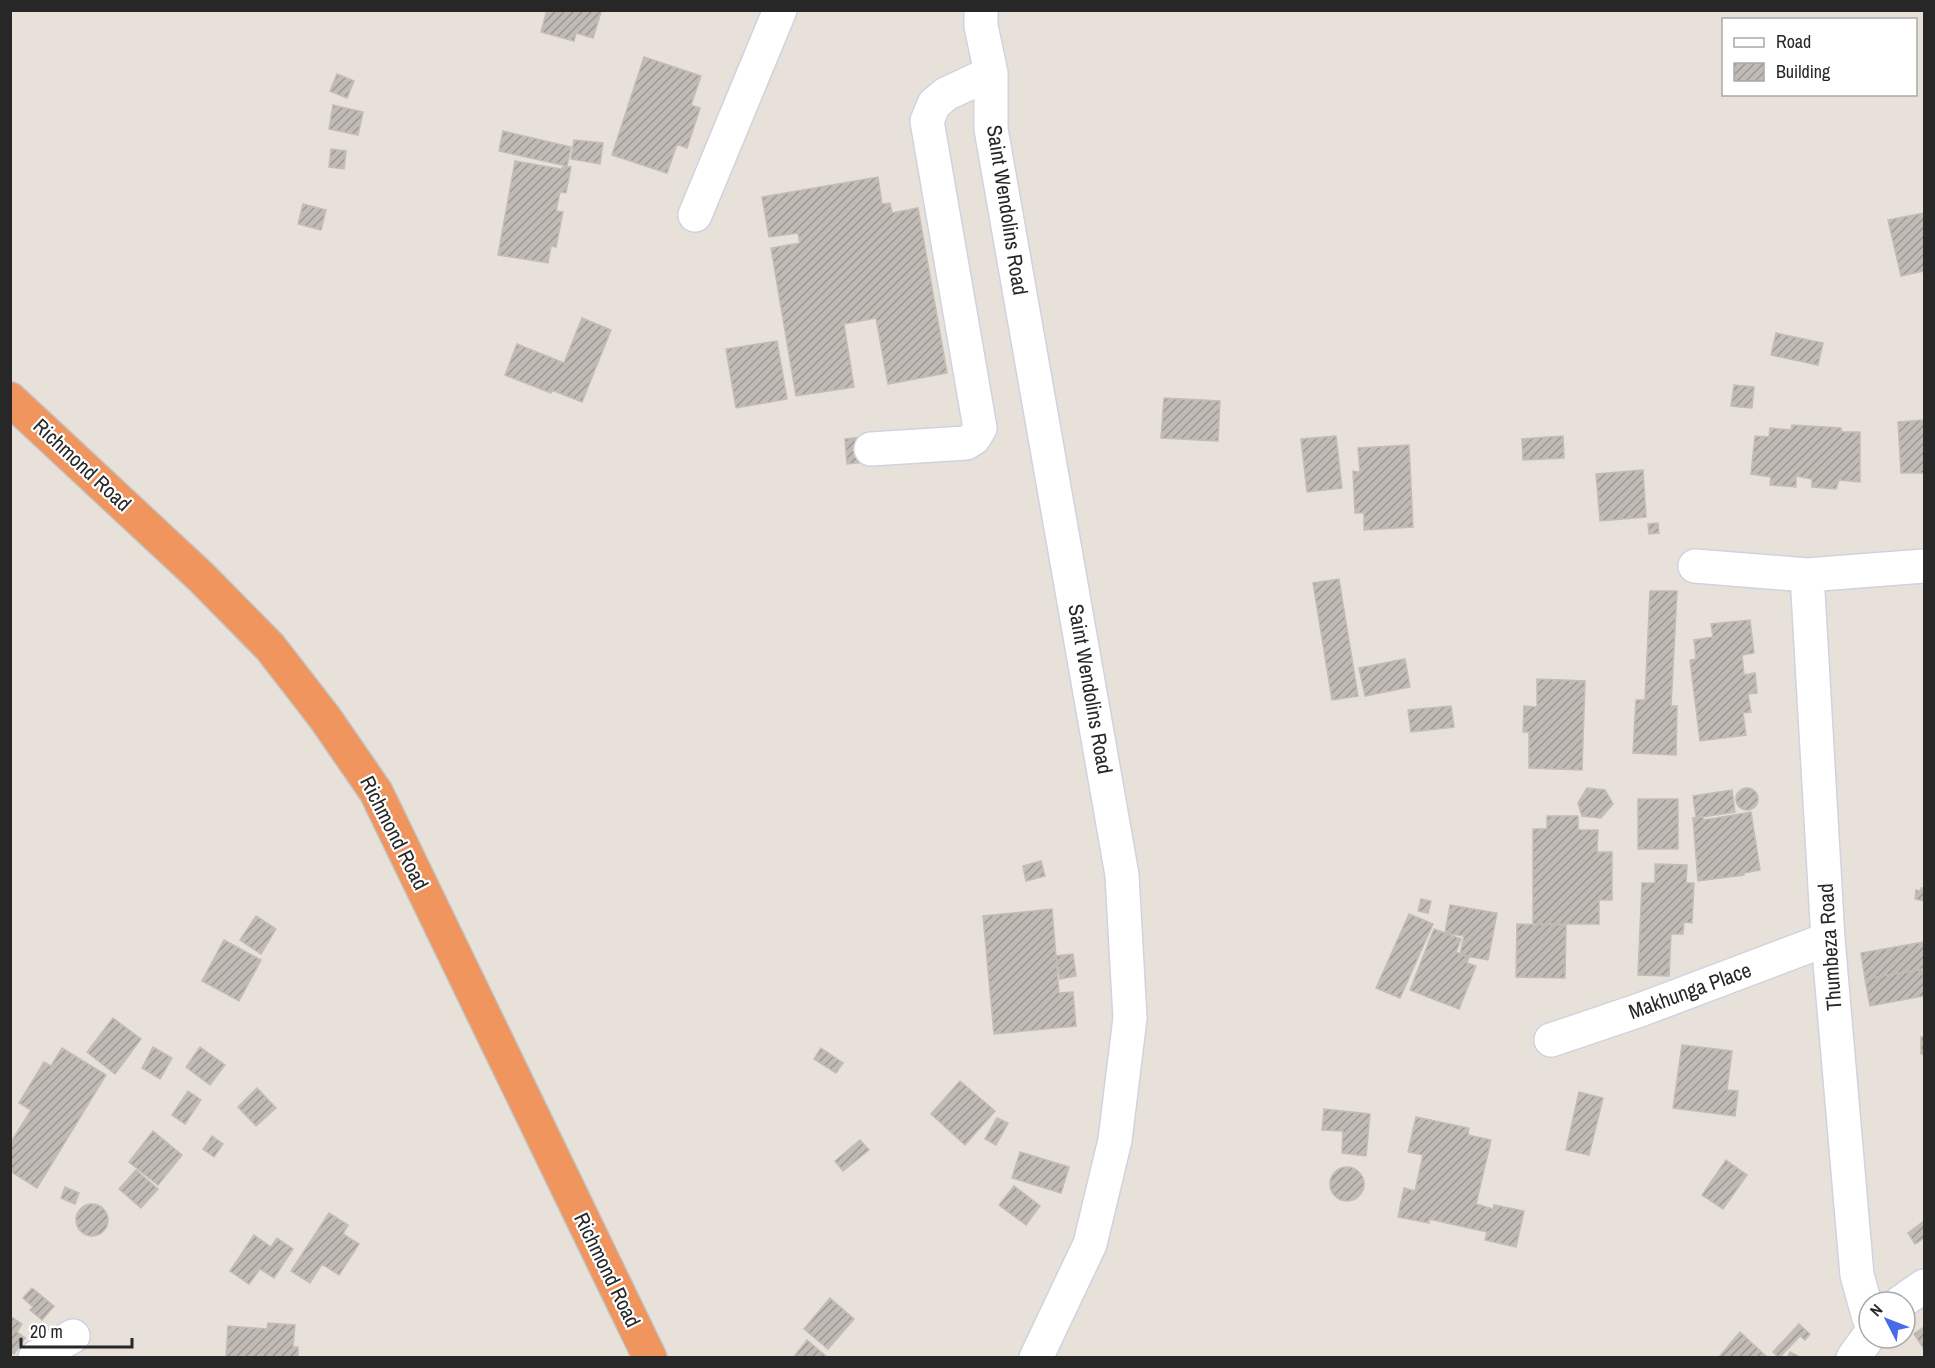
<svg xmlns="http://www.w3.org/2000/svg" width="1935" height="1368" font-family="'Archivo Narrow',sans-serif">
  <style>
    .building { fill: url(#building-hatch); stroke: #c3bdb4; stroke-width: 1.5 }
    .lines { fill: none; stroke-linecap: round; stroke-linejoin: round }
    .minor-casing { stroke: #cfd3df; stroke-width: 36 }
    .highway-casing { stroke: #c3c3c3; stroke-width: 36 }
    .minor { stroke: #fff; stroke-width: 33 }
    .highway { stroke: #ef955d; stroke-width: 33 }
    .labels { text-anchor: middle; stroke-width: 4.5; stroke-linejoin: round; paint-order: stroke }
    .street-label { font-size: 21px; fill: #272727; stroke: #fff }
  </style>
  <defs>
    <pattern id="building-hatch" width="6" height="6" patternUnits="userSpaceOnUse" patternTransform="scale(1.5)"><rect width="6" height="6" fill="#c1bbb6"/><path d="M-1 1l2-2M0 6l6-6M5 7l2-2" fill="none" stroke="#9d9894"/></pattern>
  </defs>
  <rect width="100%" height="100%" fill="#e8e1d9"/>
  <!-- building -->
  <path class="building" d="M547,10H594L601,12L593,38L576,33L574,41L541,32Z
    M644,57L701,76L691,105L700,108L687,148L677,144L667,173L612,155Z
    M337,74L354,81L347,98L330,91Z
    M333,105L363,112L358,135L329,129Z
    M503,131L571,147L567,166L499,151Z
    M574,140L603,143L600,164L571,159Z
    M331,149L346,151L344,169L329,167Z
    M515,161L561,169L564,166L571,167L566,193L560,192L556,211L563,212L556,247L551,246L548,263L498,255Z
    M878,177L882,204L890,203L892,213L918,208L947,373L888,384L876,318L844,324L854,387L796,396L771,248L800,243L798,233L769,237L762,197Z
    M303,204L326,210L321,230L298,224Z
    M1924,213V271L1901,276L1888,220Z
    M582,318L611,330L582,402L552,390L551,393L505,375L517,344L564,363Z
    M1776,333L1823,343L1818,365L1771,355Z
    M777,341L787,399L736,408L726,349Z
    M1734,385L1754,387L1752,408L1731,406Z
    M1164,398L1220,401L1218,441L1161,438Z
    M1924,420V479V473H1901L1898,422Z
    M1792,425L1841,428L1842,432H1860V482L1839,480L1836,489L1812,487V479L1796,476V487L1770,485L1771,477L1751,474L1755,436L1769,437L1770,428L1791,430Z
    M1336,436L1342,488L1307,492L1301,439Z
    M1563,436L1564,458L1523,460L1522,439Z
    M863,437L865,462L847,464L845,439Z
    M1409,445L1413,527L1364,530V513H1355L1353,471L1360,472L1358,448Z
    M1643,470L1646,517L1600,521L1596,474Z
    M1658,523L1659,533L1649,534L1648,524Z
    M1339,579L1358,696L1332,700L1313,583Z
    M1650,591H1677L1671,706H1677L1676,755L1633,753L1636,700H1645Z
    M1750,620L1754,653L1742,655L1744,675L1755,673L1757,693L1748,694L1751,712L1743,713L1746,735L1700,741L1690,660L1696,659L1694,640L1713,637L1711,624Z
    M1405,659L1410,687L1365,696L1359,668Z
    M1537,679L1585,681L1582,770L1529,768V732H1523L1524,706L1537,707Z
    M1451,706L1454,727L1411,732L1408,710Z
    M1587,788L1605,790L1613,804L1601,818L1582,816L1578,803Z
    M1736 799a11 11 0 1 1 22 0a11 11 0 1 1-22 0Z
    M1732,790L1735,812L1696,818L1693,796Z
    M1638,799H1678V849H1638Z
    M1751,812L1760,870L1744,873V875L1698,881L1693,818L1703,817L1704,820Z
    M1547,816H1578V830H1598L1597,852H1612V900H1599V924H1533V829H1547Z
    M1041,861L1045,876L1026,881L1023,866Z
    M1655,864L1687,865L1686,883H1694L1692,923L1684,922L1683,934H1671L1669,976L1638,975L1642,883H1655Z
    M1921,888H1924V901L1915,899L1916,890L1921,891Z
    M1421,899L1431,901L1428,913L1418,911Z
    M1450,905L1497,913L1488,960L1460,955L1464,936L1445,933Z
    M1052,909L1059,993L1073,992L1076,1026L994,1034L983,916Z
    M1409,914L1433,924L1400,998L1376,988Z
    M256,916L276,929L261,954L240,940Z
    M1517,924L1566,925L1565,978L1516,977Z
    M1434,929L1461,939L1456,952L1469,957L1467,963L1476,966L1459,1009L1410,990Z
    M224,940L261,960L239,1001L202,981Z
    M1924,942V969L1865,979L1861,953Z
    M1073,954L1076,976L1060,979L1056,956Z
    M1923,969L1924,996L1870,1006L1865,979Z
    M113,1018L141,1039L115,1074L87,1052Z
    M1921,1037H1924V1054H1921Z
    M1682,1045L1732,1051L1727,1090L1738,1091L1735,1116L1673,1108Z
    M153,1047L172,1058L160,1079L142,1068Z
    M200,1047L225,1065L210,1085L186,1067Z
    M62,1048L106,1075L37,1188L10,1171V1144L31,1110L19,1103L44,1062L51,1066Z
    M821,1048L843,1063L836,1073L814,1059Z
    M960,1081L995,1111L965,1145L931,1114Z
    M257,1088L276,1108L256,1126L238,1107Z
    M188,1091L201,1100L185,1124L172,1115Z
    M1579,1092L1603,1098L1589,1155L1566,1150Z
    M1324,1109L1370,1114L1366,1156L1342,1153L1343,1131L1322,1130Z
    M1416,1117L1469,1128L1468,1135L1491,1140L1476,1204L1493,1209L1494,1205L1524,1211L1516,1247L1485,1240L1487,1232L1429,1219V1223L1398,1217L1404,1188L1415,1191L1423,1155L1408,1152Z
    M997,1118L1008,1123L996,1145L985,1139Z
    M153,1131L182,1155L158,1185L129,1162Z
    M212,1136L223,1144L214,1157L203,1149Z
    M860,1140L869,1150L843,1171L835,1161Z
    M1020,1152L1069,1167L1061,1193L1012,1178Z
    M1726,1160L1747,1175L1723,1209L1702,1195Z
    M1330 1184a17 17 0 1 1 34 0a17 17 0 1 1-34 0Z
    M136,1170L158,1189L141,1208L119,1189Z
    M1014,1186L1040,1206L1026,1225L999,1205Z
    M65,1187L79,1193L75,1204L61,1198Z
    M76 1220a16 16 0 1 1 32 0a16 16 0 1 1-32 0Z
    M329,1213L348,1225L343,1234L359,1244L339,1275L322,1264L310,1283L291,1271Z
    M1924,1221V1238L1915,1244L1908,1233Z
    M254,1235L271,1247L277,1238L293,1249L274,1278L260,1269L249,1284L230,1271Z
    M32,1288L54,1306L42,1320L30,1310L33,1307L23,1298Z
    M830,1298L854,1319L828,1349L804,1329Z
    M10,1316L22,1324L17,1332L25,1338L14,1354L10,1352Z
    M268,1323L295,1325L293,1347H298V1358H226L228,1326L267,1329Z
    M1799,1324L1810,1334L1805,1340L1800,1336L1779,1358L1773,1352Z
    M1924,1327V1349L1914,1334Z
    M1740,1332L1768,1358H1718Z
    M807,1340L828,1358H793Z
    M1790,1352L1798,1356V1358H1787Z"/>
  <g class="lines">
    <!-- minor casing -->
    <g class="minor-casing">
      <path id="minor" d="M981,10V26L991,73V129L1122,875L1130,1018L1115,1140L1090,1244L1036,1358
        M695,215L780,10
        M871,449L966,443L974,438L980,428L927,121L934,104L946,94L991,73
        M1695,566L1807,575L1924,566
        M1807,575L1828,939L1857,1275L1869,1318
        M1551,1040L1640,1010L1828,939
        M1901,1302L1924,1286
        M35,1358L73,1336
        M1853,1358L1869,1336"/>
    </g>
    <!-- highway casing -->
    <g class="highway-casing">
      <path id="highway" d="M10,399L201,577L270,647L325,718L376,792L650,1358"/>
    </g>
    <!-- minor -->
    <use href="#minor" class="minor"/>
    <!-- highway -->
    <use href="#highway" class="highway"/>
  </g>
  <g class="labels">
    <!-- street labels -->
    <g class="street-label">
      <text transform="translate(1007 210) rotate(81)" y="7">Saint Wendolins Road</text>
      <text transform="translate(82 465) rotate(43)" y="7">Richmond Road</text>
      <text transform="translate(1090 689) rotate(80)" y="7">Saint Wendolins Road</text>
      <text transform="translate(394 833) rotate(63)" y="7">Richmond Road</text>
      <text transform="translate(1830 947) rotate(-94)" y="7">Thumbeza Road</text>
      <text transform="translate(1690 991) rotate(-20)" y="7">Makhunga Place</text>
      <text transform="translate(607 1270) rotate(64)" y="7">Richmond Road</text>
    </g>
  </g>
  <!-- border -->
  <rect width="1935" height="1368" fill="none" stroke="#272727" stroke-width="24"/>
  <!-- legend -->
  <rect x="1722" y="18" width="195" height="78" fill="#ffffff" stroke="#a9a9a9" stroke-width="1.5"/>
  <rect x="1734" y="38" width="30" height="9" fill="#ffffff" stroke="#a9a9a9" stroke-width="1.5"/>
  <text x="1776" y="48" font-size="18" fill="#272727">Road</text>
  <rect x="1734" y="63" width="30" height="18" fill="url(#building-hatch)" stroke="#a9a9a9" stroke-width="1.5"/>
  <text x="1776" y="78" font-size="18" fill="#272727">Building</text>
  <!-- north arrow -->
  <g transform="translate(1887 1320) rotate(312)"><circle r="28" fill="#ffffff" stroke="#a9a9a9" stroke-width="1.5"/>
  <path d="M0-4.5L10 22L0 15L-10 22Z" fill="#466ce9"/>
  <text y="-9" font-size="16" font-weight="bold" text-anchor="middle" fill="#272727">N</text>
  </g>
  <!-- scale -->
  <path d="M21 1338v9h111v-9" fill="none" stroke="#272727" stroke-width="3"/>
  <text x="30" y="1338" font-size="18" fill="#272727" stroke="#ffffff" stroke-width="4.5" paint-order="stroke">20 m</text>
</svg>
